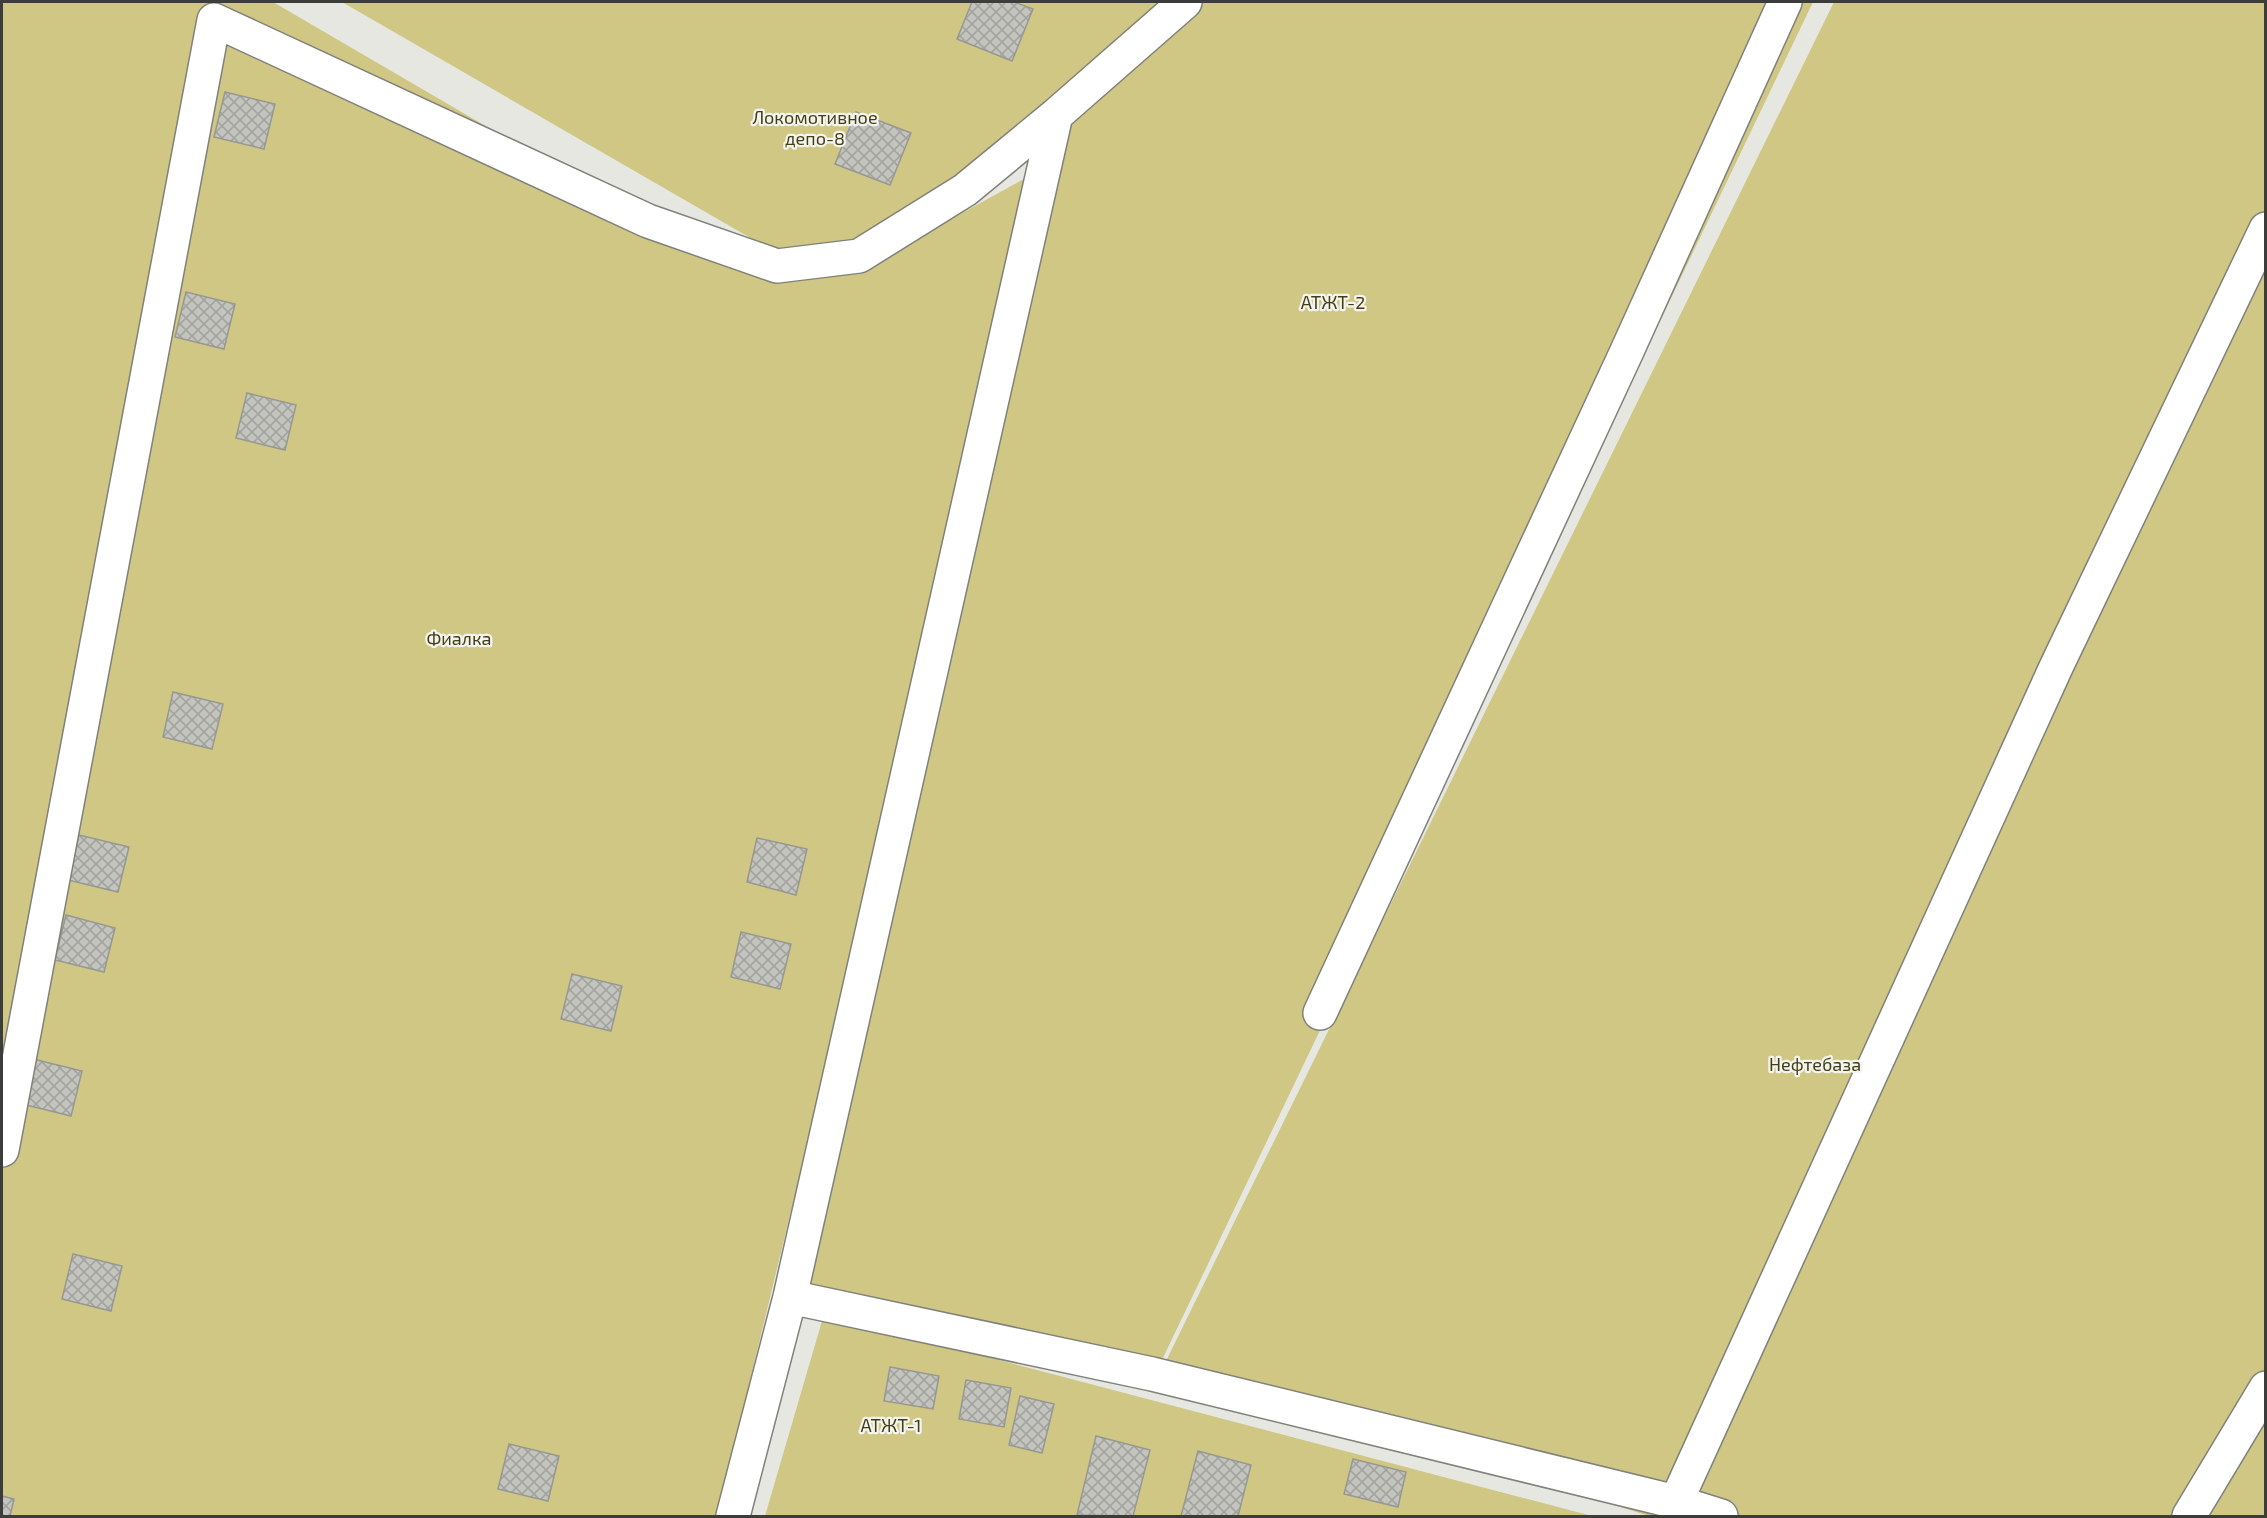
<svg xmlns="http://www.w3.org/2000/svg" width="2267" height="1518" font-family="'Exo 2',sans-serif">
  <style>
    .green { fill: #cfc783 }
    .building { fill: url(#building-cross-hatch); stroke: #989893; stroke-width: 1.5 }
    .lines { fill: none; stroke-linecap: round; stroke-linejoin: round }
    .minor-casing { stroke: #81817c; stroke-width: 36 }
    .minor { stroke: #fff; stroke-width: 33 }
    .labels { text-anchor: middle; stroke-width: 4.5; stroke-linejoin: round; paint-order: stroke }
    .park-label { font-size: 18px; fill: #433e15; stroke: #f4f4ef }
  </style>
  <defs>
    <pattern id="building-cross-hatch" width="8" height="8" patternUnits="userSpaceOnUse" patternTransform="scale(1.5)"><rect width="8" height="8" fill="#c4c4bf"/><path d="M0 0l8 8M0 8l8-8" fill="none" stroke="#a0a09c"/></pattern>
  </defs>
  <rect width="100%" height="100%" fill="#e7e7e1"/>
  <!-- green -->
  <path class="green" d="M2,2H273L650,222L776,272L880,258L1044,168L717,1516H2Z
    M342,2H1169L882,248L785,258Z
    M1195,2H1813L1161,1362L798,1292L1067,117Z
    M1834,2H2265V1376L2180,1516H1649L1165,1363Z
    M824,1314L1592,1516H765Z
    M2265,1419V1516H2207Z"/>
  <!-- building -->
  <path class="building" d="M972,2H1014L1033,9L1012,61L957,39Z
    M225,92L275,104L264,149L214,137Z
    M856,112L911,133L890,185L835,164Z
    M186,292L235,304L224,349L175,337Z
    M247,393L296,405L285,450L236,438Z
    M173,692L223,704L212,749L163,737Z
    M79,835L129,847L118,892L68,880Z
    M757,838L807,849L796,895L747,882Z
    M66,915L115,928L104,972L55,960Z
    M741,932L791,944L780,989L731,977Z
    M572,974L622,986L611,1031L561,1019Z
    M33,1059L82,1071L71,1116L22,1104Z
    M73,1254L122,1266L111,1311L62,1299Z
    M890,1367L939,1376L933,1409L884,1401Z
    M966,1380L1011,1388L1004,1427L959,1419Z
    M1020,1396L1054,1404L1042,1453L1009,1445Z
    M1096,1436L1150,1450L1133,1516L1077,1515Z
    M509,1444L559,1456L548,1501L498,1489Z
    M1198,1451L1251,1465L1238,1516H1181Z
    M1353,1459L1406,1472L1398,1507L1344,1494Z
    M2,1496L14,1499L10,1516H2Z"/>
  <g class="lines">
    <!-- minor casing -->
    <g class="minor-casing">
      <path id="minor" d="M1320,1013L1627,351L1785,2
        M2,1150L214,20L648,221L777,266L859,256L965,190L1056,115
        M790,1297L1152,1374L1676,1502L1721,1516
        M1676,1502L2057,665L2266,229
        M733,1516L790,1297L1056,115L1185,2
        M2189,1516L2266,1388"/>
    </g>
    <!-- minor -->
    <use href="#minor" class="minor"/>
  </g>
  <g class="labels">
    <!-- park labels -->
    <g class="park-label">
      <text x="815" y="124">Локомотивное<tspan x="815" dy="21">депо-8</tspan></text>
      <text x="1333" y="309">АТЖТ-2</text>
      <text x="459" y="645">Фиалка</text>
      <text x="1815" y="1071">Нефтебаза</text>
      <text x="891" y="1432">АТЖТ-1</text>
    </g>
  </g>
  <!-- border -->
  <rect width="2267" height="1518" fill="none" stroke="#3c3c3a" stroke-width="6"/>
</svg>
